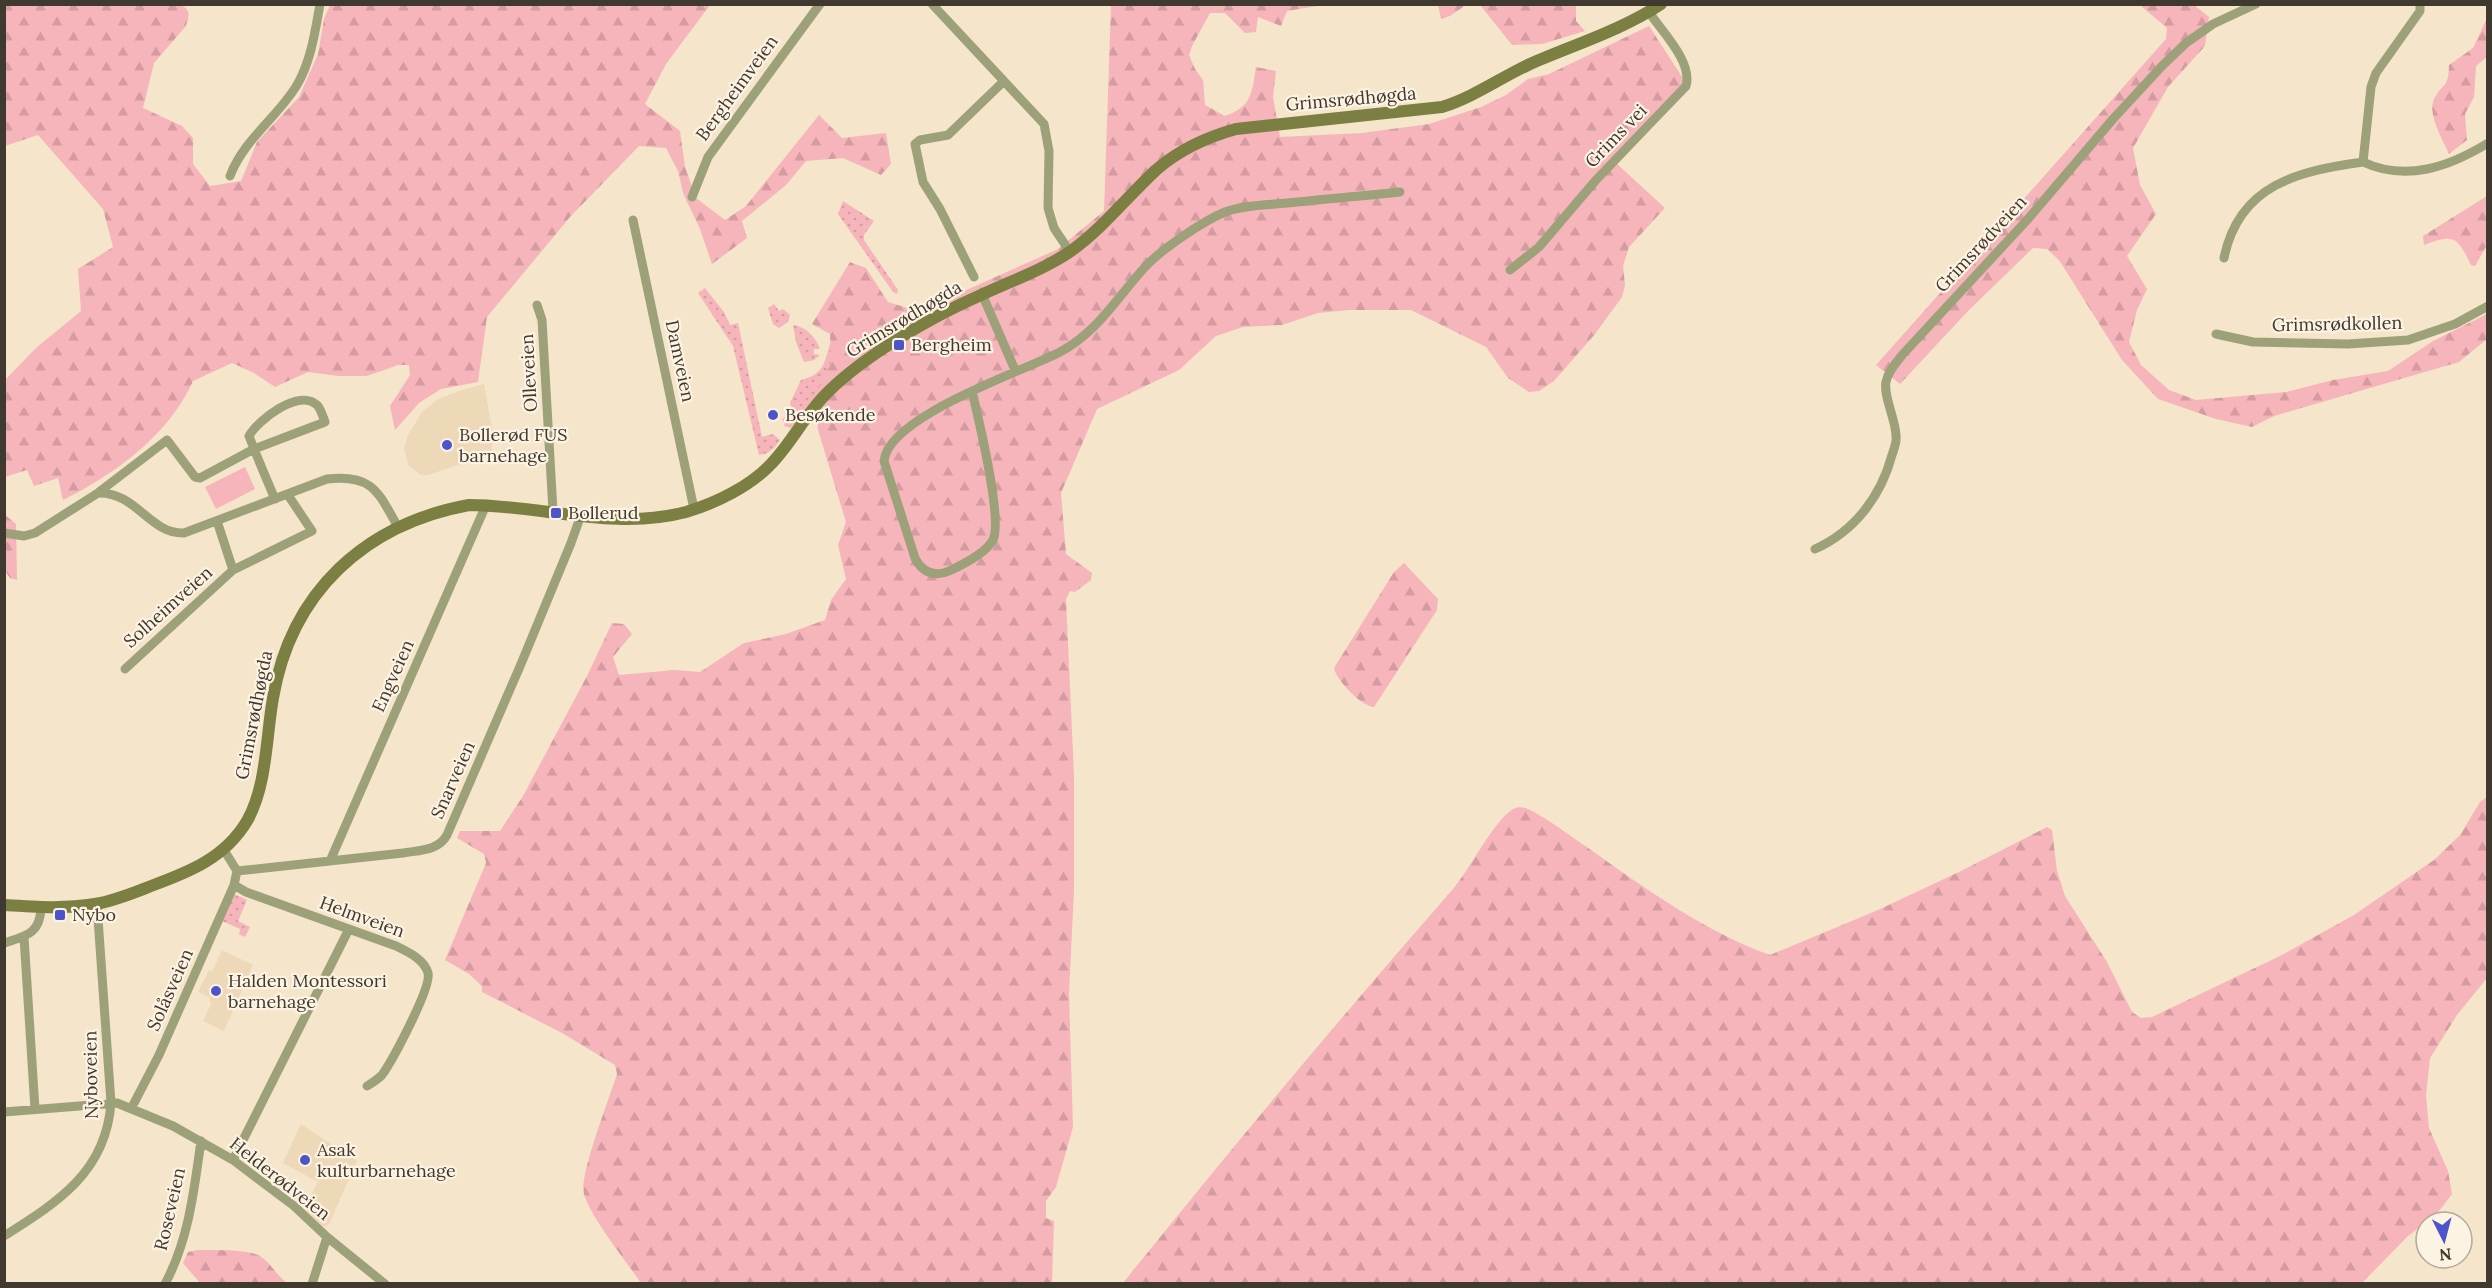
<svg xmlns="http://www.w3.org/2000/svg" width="2492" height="1288" font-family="Lora,serif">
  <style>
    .built { fill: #edd9b8 }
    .grass { fill: url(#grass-dots) }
    .forest { fill: url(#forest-firs) }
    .pitch { fill: #f6b5ba }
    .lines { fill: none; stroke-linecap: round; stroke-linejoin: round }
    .street { stroke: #9da179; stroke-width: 9 }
    .secondary { stroke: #7b7f41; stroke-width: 12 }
    .poi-dot { fill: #4d54ca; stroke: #fdf3e3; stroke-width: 2 }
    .labels { text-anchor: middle; stroke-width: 4.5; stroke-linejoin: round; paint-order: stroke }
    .street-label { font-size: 18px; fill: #40392f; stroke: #fdf3e3 }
    .poi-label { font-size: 18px; fill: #40392f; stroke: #fdf3e3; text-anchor: start }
  </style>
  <defs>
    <pattern id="grass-dots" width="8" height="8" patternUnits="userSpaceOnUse" patternTransform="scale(1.5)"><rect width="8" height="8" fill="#f6b5ba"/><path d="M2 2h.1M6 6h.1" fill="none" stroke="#d49ca0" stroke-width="1.8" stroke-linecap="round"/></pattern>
    <pattern id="forest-firs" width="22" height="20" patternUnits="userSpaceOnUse" patternTransform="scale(1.5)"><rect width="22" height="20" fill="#f6b5ba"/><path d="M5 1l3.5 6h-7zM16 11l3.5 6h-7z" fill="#d49ca0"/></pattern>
  </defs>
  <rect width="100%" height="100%" fill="#f5e5ca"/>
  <!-- built -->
  <path class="built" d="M484,384L492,429V455L485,454L482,457L428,475H421L409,466L404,449L407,437L422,412L438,399L462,390Z
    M222,950L253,965L224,1031L203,1021L211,1004L209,997L198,992L209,970L212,972Z
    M301,1124L357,1161L329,1224L324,1227L304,1209L318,1182L283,1163Z"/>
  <!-- grass -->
  <path class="grass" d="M843,201L874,221L864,235V240L898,290L897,294L893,292L838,214Z
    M705,288L724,312L730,325L738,323L762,437L773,434L780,440C775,448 769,454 759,455L733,346L698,293Z
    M774,304L779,311L783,309L790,315L788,322L779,328L773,324L768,308Z
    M793,325C806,327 815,336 820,349H814V354L820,355L814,360L804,362L796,342Z
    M830,344L839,349L826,385L791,428L784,426L785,423L782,420L792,409L790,403L801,380C824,374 824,364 830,344Z
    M234,894L247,900L238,921L250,927L245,937L239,934L240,929L222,921Z"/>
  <!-- forest -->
  <path class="forest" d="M178,4L186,8L189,14L186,26L154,63L143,108L182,126L193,138V164L210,186L241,181L257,142L299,97L318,54L324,19L330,5H710L666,64L645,104L680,131L685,167L696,198L725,220L746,206L819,115L842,138L886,133L891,164L881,175L843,158L806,161L786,185L742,221L747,238L712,264L700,229L683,193L678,171L666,148L639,146L570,217L487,317L478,382L441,389L419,403L395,430L390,406L410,375L409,365H398L367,376H338L308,372L275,387L254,373L232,363L193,381C169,435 115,474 63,500L58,478L34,486L27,470L5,477L4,381L36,348L81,311L78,269L113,247L103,209L38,135L5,146V5Z
    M1111,5H1323L1287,11L1281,26L1258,17L1256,32L1245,33L1225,13H1210L1192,46L1189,55L1195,69L1203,80L1205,105L1225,116C1252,107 1252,92 1256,67L1276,71L1273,97L1280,137L1362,133L1429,124L1481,107L1506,95L1528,79L1549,74L1649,26L1690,89L1616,163L1665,208L1629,247L1623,266L1625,285L1622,297L1595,334L1554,381L1539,391L1529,392L1508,378L1486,347L1411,310H1350L1318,313L1282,325L1243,327L1216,336L1179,370L1097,409L1061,493L1066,554L1092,573L1091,580L1075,592L1070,591L1066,599L1074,775V890L1069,994L1073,1127L1056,1187L1046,1201V1218L1054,1221L1052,1283H641C626,1261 591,1218 584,1194C579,1175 610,1097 617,1074L615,1065L562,1033L482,992V986L469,974L445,960L486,863L484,854L457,838L460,831H500L523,796L587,676L612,623L624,624L632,634L613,657L619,675L675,670L700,672L744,643L786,634L825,620L831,600L846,579L838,545L846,522L818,430L815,394L831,363L830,334L812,324L850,262L866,268L888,302L924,313L935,304L1058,249L1104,211Z
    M1438,5V4L1466,5L1450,16L1441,19Z
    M1480,5H1576V21L1585,31L1542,44L1512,45Z
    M2140,5H2194L2209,17L2205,46L2168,87L2133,148L2140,185L2156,214L2127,256L2147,289L2137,310L2129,342L2141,365L2169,390L2196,400L2286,392L2333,380L2388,371L2433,341L2487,314V339L2459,362L2274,416L2252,427L2216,419L2158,399L2122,360L2059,260L2047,249L2033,248L1968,311L1900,384L1876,365L2166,39L2167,28Z
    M2487,18V57L2476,66L2474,97L2465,114L2467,140L2449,154C2443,140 2427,114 2434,99C2444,81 2448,90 2449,65L2473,48Z
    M2487,196V245L2475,266L2471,265C2457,236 2454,234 2424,245L2423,236Z
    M4,514L16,524L17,580L10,578L5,571Z
    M1404,563L1438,599L1437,610L1374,707C1361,706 1336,680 1334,668L1394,572Z
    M2487,797V978L2457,1015L2430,1058L2426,1095L2429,1128L2448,1171L2452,1194L2436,1215L2408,1236L2362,1283H1123C1230,1150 1340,1018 1453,889C1471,868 1492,823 1513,809C1524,803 1536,814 1546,819C1615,865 1692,928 1770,955L1878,910L1959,872L2047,827L2052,830L2057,871L2065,896L2107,962L2132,1012L2141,1018L2152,1017L2282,955L2354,915L2434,860L2460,835L2480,802Z
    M198,1250C213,1250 249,1249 260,1256C271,1263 277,1276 287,1283H200L183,1263L188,1252Z"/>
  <!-- pitch -->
  <path class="pitch" d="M245,467L255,489L216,509L205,487Z"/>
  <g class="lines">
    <!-- street -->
    <path class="street" d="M932,4L1044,124L1049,151L1048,208L1054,228L1070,252
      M2420,4V11L2376,73L2371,87L2363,162C2406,182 2449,167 2488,143
      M230,176C244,139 277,118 297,85C311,61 315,32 320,4
      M692,197L708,157L820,4
      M633,220L694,509
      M2224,258C2239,184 2299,171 2363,162
      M1510,270L1539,247L1596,180L1686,86C1693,62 1662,32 1649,12
      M974,277L940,209L923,182L915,144L920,140L948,135L1004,81
      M982,294L1015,370
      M537,305L542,320L553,511
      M2216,334L2253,342L2348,344L2408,340L2455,324L2488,306
      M972,391C978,417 1003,519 993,540C986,553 962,565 949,571C934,578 921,571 915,558L884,461C888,416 1024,371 1060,352C1098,332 1118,296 1146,266C1162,249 1203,221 1225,212C1244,205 1267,205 1287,203C1325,199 1363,196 1400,192
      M99,492L167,440L195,477L200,478L254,449L325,422C323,417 321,409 317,405C299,388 258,420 249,436C257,457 266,478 275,499
      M217,521L233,570
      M4,533L24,536L35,533L98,493C137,492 149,534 184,533L327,479C373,474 378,492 398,527
      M1815,549C1855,531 1881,496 1892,455C1894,449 1897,442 1896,436C1896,420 1883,396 1886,382C1888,371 1897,362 1903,354L2028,219L2113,119L2162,66L2186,43L2213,24L2256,4
      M125,669L233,570L312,531L288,495
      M224,850L237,871L403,853C420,850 438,851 447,835L521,664L571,543L581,515
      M330,861L486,505
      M237,871L234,885L246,892L396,946C408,952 424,959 428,973C432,987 392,1061 382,1075C378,1079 372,1083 367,1086
      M24,937L35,1109
      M4,943C26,936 40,934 41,908
      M132,1107L159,1055L234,885
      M4,1112L117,1103L173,1126L233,1160L294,1206L327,1237L385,1284
      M233,1160L349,929
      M4,1236C58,1202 106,1172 111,1103L97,904
      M165,1284C189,1239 194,1190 201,1141
      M312,1284L327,1237"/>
    <!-- secondary -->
    <path class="secondary" d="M4,905C35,907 65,909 95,904C114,901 133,893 151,886C189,872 225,858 247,821C267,786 266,737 273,698C291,592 365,524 469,505C541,505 614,531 686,512C716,503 751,486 772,463C793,441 806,413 828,392C865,355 933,316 981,295C1011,281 1043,270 1071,251C1103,228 1127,197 1156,170C1179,150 1207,137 1236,129L1442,107C1474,97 1500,78 1530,64C1573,45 1622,30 1661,4"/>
  </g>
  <!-- markers -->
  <g class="poi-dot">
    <rect x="893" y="339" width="12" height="12" rx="3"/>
    <circle cx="773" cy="415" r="6"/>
    <circle cx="447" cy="445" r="6"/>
    <rect x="550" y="507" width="12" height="12" rx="3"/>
    <rect x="54" y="909" width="12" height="12" rx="3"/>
    <circle cx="216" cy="991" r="6"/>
    <circle cx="305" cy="1160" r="6"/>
  </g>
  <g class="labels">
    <!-- street labels -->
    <g class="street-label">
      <text transform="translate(737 88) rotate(-54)" y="6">Bergheimveien</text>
      <text transform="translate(1351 99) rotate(-5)" y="6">Grimsrødhøgda</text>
      <text transform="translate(1616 136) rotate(-46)" y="6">Grims vei</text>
      <text transform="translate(1981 244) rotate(-47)" y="6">Grimsrødveien</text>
      <text transform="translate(904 319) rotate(-31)" y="6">Grimsrødhøgda</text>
      <text transform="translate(2337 324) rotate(-1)" y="6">Grimsrødkollen</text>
      <text transform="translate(680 361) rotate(78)" y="6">Damveien</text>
      <text transform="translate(529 373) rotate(-93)" y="6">Olleveien</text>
      <text transform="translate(168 607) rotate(-42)" y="6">Solheimveien</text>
      <text transform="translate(393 676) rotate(-66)" y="6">Engveien</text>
      <text transform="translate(254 715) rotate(-79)" y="6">Grimsrødhøgda</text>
      <text transform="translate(453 780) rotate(-66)" y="6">Snarveien</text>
      <text transform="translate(362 917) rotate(20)" y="6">Helmveien</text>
      <text transform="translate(170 990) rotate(-66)" y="6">Solåsveien</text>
      <text transform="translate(91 1075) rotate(-91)" y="6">Nyboveien</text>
      <text transform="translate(280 1179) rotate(38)" y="6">Helderødveien</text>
      <text transform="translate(170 1209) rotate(-77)" y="6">Roseveien</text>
    </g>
    <!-- poi labels -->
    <g class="poi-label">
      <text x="911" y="351">Bergheim</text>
      <text x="785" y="421">Besøkende</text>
      <text x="459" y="441">Bollerød FUS<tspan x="459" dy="21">barnehage</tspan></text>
      <text x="568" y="519">Bollerud</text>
      <text x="72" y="921">Nybo</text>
      <text x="228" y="987">Halden Montessori<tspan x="228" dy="21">barnehage</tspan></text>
      <text x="317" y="1156">Asak<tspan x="317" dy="21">kulturbarnehage</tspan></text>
    </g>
  </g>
  <!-- border -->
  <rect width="2492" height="1288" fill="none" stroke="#40392f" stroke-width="12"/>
  <!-- north arrow -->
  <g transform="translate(2444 1240) rotate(174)"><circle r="28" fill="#fdf3e3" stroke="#b1a99b" stroke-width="1.5"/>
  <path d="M0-4.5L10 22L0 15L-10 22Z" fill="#4d54ca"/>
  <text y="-9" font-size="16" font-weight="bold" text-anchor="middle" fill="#40392f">N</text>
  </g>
</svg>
